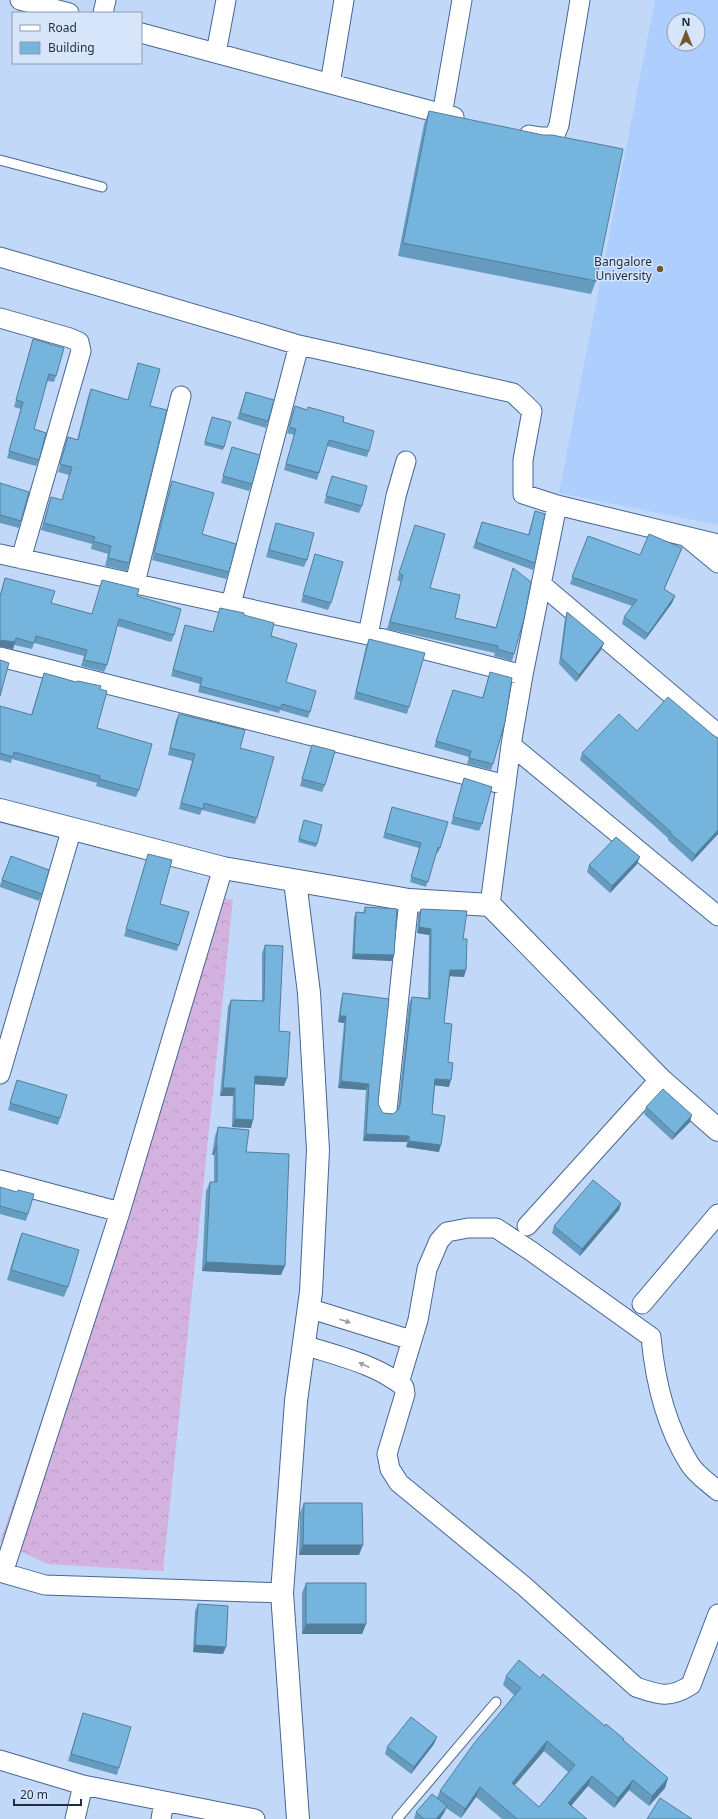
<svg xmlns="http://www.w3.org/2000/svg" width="718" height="1819" font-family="'Noto Sans',sans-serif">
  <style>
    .built { fill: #aecefd; fill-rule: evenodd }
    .forest { fill: url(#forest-crowns) }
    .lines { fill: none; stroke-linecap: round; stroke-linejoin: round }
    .lane-casing { stroke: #466694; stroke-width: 11 }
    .street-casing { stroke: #466694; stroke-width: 21 }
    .secondary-casing { stroke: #466694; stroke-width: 24 }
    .lane { stroke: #fff; stroke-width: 9 }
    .street { stroke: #fff; stroke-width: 19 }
    .secondary { stroke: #fff; stroke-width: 22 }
    .wall { fill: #659bbe; fill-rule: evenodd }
    .shaded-wall { fill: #527e9b }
    .building { fill: #75b4dd; stroke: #527e9b; fill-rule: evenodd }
    .oneway { fill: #9aa0aa }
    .poi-dot { fill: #74582b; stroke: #d6e5fa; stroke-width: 1.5 }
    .labels { text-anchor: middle; stroke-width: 3; stroke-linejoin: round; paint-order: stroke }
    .poi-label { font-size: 12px; fill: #1f2d41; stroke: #d6e5fa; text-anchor: end }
  </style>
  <defs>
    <pattern id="forest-crowns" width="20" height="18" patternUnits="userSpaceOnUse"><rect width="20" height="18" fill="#d4b2e0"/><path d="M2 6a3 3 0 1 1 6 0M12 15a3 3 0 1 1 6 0" fill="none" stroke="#b699c1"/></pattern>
  </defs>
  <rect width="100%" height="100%" fill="#c2d8f8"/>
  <!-- built -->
  <path class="built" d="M655,0H718V525L559,493ZM674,20H698V44H674Z"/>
  <!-- forest -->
  <path class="forest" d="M220,897L233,900L163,1571L48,1564L0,1542Z"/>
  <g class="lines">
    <!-- lane casing -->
    <g class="lane-casing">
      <path id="lane" d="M0,160L102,187
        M397,1819L496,1702"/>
    </g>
    <!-- street casing -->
    <g class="street-casing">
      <path id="street" d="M20,0L69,13
        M103,13L106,0
        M141,33L454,117
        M216,53L226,0
        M330,84L344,0
        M442,115L462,0
        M529,135L541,137H554L559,125L580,0
        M0,257L299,345L513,393L532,411L523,460V494L557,505L718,544
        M0,318L70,338L79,342L81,351L21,559
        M689,539L718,563
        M0,554L368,635L523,675
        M135,583L181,396
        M541,584L718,734
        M231,604L299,345
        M368,635L396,496L406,461
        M0,657L506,785
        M511,745L718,916
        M490,905L511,745L523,675L557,505
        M0,1074L72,828
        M387,1110L409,900
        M0,1180L120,1212
        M527,1226L660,1079
        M642,1304L718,1214
        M308,1308L411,1340
        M304,1345C338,1356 376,1364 404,1387L405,1394L387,1454L390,1469L399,1483L524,1586L636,1687C659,1695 669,1699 691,1685L718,1614
        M399,1383L418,1320L427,1269L439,1241L447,1232L468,1228H496L531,1251L651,1337C655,1380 666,1426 689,1463C695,1474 709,1483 718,1491
        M0,1572L45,1585L282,1593
        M3,1573L120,1212L223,868
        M0,1760L83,1785L255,1819
        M75,1819L83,1785
        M161,1819L164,1801"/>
    </g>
    <!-- secondary casing -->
    <g class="secondary-casing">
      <path id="secondary" d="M0,810L223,868L409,900L490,905L660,1079L718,1130
        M295,881L309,993L318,1150L311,1292L296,1401L282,1593L298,1819"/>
    </g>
    <!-- lane -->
    <use href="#lane" class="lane"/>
    <!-- street -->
    <use href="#street" class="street"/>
    <!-- secondary -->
    <use href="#secondary" class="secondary"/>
  </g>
  <!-- wall -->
  <path class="wall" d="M429,111L596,281L591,294L398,256L424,124Z
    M33,339L56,376L54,382L47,381L34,429L39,460L36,466L7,458L21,409L14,407Z
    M138,363L150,406L129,563L127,571L105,566L108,554L91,549L92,544L41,530L51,497L62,500L69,475L58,472L68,437L77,440L88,397L91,389L128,400Z
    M246,392L268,421L266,428L237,419Z
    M295,406L343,422L369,451L367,457L327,446L317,480L284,470L294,435L287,433Z
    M211,420L224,447L223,450L204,445Z
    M232,447L252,484L249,491L221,483Z
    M332,476L362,506L359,513L324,503Z
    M172,481L202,534L229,572L226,579L152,560L170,488Z
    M0,483L21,521L19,528L0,523Z
    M535,511V563L533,570L473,548L482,522L528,535Z
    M276,523L307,560L304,567L266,557Z
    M415,525L430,588L455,618L496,627L513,568L514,654L512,661L494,656L495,653L387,629L401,582L397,580Z
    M588,536L640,555L682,548L664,589L675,596L672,603L645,640L622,624L624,617L632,606L570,584Z
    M315,554L331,603L328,610L301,602Z
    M5,578L51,603L92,614L102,580L137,596L174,635L171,642L117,626L107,665L104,672L81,666L84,656L34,643L32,649L14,645L13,649L0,647V595Z
    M220,608L244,615L271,636L286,682L310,712L308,718L280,710L279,713L198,692L200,684L171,676L185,625L213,632Z
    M567,612L604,643L601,650L576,682L559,664L565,618Z
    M369,639L409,707L407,714L354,699L366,646Z
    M490,672L493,764L491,770L467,764L469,757L434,747L453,690L482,698Z
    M44,673L100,689L97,728L139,790L136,797L96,786L97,783L12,759L11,763L0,760V706L31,715Z
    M179,714L240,748L257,818L255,824L202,810L200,815L179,809L192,761L168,755L176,720Z
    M637,731L713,735L718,738V834L692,862L668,840V838L580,760L582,753Z
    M312,745L325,785L322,792L300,786Z
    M464,778L482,824L479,831L451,824Z
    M392,807L440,848L438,853L436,852L426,887L410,882L419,848L383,838Z
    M303,824L317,844L316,847L298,842Z
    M148,854L160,904L179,945L177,951L124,936Z
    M11,856L42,894L39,901L0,887V885Z
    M637,864L610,893L587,872L589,865Z
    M365,907L394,955L392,961L352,959L354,918L356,912L363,913Z
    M421,909L463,939L464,977L450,976L444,1023L448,1062L449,1087L435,1085L432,1114L439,1152L406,1147L407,1142L363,1141L366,1090L338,1088L344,1023L338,1022L341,1000L343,993L378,1103L380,1108L383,1113L393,1114L398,1110L409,1003L412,997L428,998L429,935L417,933L418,915Z
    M265,945L279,1031L284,1086L255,1084L251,1128L232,1127L233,1096H220L228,1007L231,1000L262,1001V953Z
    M17,1080L60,1118L58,1125L8,1110Z
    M646,1107L690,1122L672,1140L644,1114Z
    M218,1127L246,1152L281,1275L202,1271L206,1191L210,1182H214V1155H212L215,1136Z
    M0,1187L28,1214L26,1221L0,1214Z
    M621,1203L619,1210L580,1256L552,1233L554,1226Z
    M22,1233L68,1287L64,1297L7,1280L18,1243Z
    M304,1503L359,1555H299L300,1513Z
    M306,1583L366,1624L362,1634H302V1593Z
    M198,1604L223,1654L193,1652L195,1611Z
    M506,1676L540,1678L605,1726L624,1739V1741L668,1778L665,1788L649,1806L629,1790L614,1808L588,1786L571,1805L587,1819H502L476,1797L461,1818L446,1808L444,1813L440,1819H414L416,1812L437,1798L440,1791L514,1695L503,1685ZM544,1751L568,1772L539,1807L514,1786Z
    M83,1713L119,1768L117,1775L68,1761Z
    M434,1744L411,1774L385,1754L387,1747Z"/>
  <!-- shaded-wall -->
  <path class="shaded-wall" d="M682,548L679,555L662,595L664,589Z
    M675,596L672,603L645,640L648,634Z
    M0,640L15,642L13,649L0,647Z
    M604,643L601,650L576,682L579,675Z
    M718,830V834L692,862L695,855Z
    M640,857L637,864L610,893L612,886Z
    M419,927L431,929L429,935L417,933Z
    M354,954L394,955L392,961L352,959Z
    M450,970H466L464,977L448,976Z
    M340,1016H346L344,1023L338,1022Z
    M255,1076L287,1078L284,1086L252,1084Z
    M435,1079L451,1080L449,1087L433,1085Z
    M341,1081L369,1084L366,1090L338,1088Z
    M223,1088H235L233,1096H220Z
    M692,1115L690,1122L672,1140L675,1134Z
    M235,1119L253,1120L251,1128L232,1127Z
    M366,1134L409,1136L407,1142L363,1141Z
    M409,1141L441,1145L439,1152L406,1147Z
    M216,1146H217L214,1155H212Z
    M621,1203L619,1210L580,1256L582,1249Z
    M206,1262L285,1266L281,1275L202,1271Z
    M303,1545H363L359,1555H299Z
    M306,1624H366L362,1634H302Z
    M195,1645L226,1647L223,1654L193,1652Z
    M437,1737L434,1744L411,1774L414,1767Z
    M547,1741L544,1751L508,1793L512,1783Z
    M592,1776L588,1786L565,1813L568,1803Z
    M668,1778L665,1788L649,1806L652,1796Z
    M633,1780L629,1790L614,1808L618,1798Z
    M480,1787L476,1797L461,1818L465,1809Z
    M447,1806L444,1813L440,1819H436Z"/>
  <!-- building -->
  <path class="building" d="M429,111L543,135H552L623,149L596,281L403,243Z
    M33,339L64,348L56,376L49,374L34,429L46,433L39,460L9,451L23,402L16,400Z
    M138,363L160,369L150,406L167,410L129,563L108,558L111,546L93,541L95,537L44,523L51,497L62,500L72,467L60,464L68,437L78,440L91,389L128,400Z
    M246,392L274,400L268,421L240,413Z
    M295,406L307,410L308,407L344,417L343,422L374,431L369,451L329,440L319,473L286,464L296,429L289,427Z
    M212,417L231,422L224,447L205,442Z
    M232,447L260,455L252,484L223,476Z
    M332,476L367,486L362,506L326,496Z
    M172,481L214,493L202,534L236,544L229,572L154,553Z
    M0,483L29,492L21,521L0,515Z
    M535,511L545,514L535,563L476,542L482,522L529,535Z
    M276,523L314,533L307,560L269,550Z
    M415,525L445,534L430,588L460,595L455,618L496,628L513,568L531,582L524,619L514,654L497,649L498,646L390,622L403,575L399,573Z
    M649,534L682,548L664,589L675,596L648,634L624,617L637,600L572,577L588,536L640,555Z
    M315,554L343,562L331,603L303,595Z
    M5,578L55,591L51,603L92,614L102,580L139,589L137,596L181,609L174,635L119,619L107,665L84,660L87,650L36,636L34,643L16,638L15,642L0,640V597Z
    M220,608L244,613V615L274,623L271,636L297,644L286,682L316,691L310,712L282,704L281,708L200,686L202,678L173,670L185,625L213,632Z
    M567,612L604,643L579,675L561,658Z
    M369,639L425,653L409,707L356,692Z
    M0,660L9,663L0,696Z
    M490,672L512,678L505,722L493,764L469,758L471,751L436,741L453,690L483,698Z
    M44,673L76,682L78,681L101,686L100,689L107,691L97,728L152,744L139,790L99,779L100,776L14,752L13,757L0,753V706L32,715Z
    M668,697L713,735L718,738V830L695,855L670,833L671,832L582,753L619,714L637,731Z
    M179,714L245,730L240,748L274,757L257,818L204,803L203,809L181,803L195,754L170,748Z
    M312,745L335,751L325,785L302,779Z
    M464,778L492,787L482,824L453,817Z
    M392,807L448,822L440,848L438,847L428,882L411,877L421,843L385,833Z
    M304,820L322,825L317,844L299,839Z
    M616,837L640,857L612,886L589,865Z
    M148,854L172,860L160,904L189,912L179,945L126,929Z
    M11,856L49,870L42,894L2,880Z
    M365,907L397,909L394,955L354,954L356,912L365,913Z
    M421,909L467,911L463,939H467L466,970H450L444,1023L452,1024L448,1062L453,1063L451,1080L435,1079L432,1114L445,1116L441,1145L409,1141V1136L366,1134L369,1084L341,1081L346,1016H340L343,993L389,999L378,1103L380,1108L383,1113L393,1114L398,1110L400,1105L412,997L430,999L431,929L419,927Z
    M265,945L283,946L279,1031L290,1032L287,1078L255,1076L253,1120L235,1119V1088H223L231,1000L264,1001Z
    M17,1080L67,1095L60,1118L10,1103Z
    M663,1089L692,1115L675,1134L646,1107Z
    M218,1127L249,1130L246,1152L289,1154L285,1266L206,1262L210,1182H217V1146H216Z
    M593,1180L621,1203L582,1249L554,1226Z
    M0,1187L17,1192L18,1190L34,1194L28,1214L0,1206Z
    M22,1233L79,1250L68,1287L11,1270Z
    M304,1503H362L363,1545H303Z
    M306,1583H366V1624H306Z
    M198,1604L228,1606L226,1647L195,1645Z
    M519,1660L540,1678L543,1674L605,1726L606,1724L624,1739L623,1740L668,1778L652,1796L633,1780L618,1798L592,1776L568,1803L587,1819H517L480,1787L465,1809L440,1791L475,1742L521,1688L506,1676ZM547,1741L575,1765L539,1807L512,1783Z
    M83,1713L131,1727L119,1768L71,1754Z
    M411,1717L437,1737L414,1767L387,1747Z
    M432,1794L447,1806L436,1819H424L416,1812Z
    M660,1798L692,1819H647Z"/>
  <!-- one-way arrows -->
  <defs><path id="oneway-solid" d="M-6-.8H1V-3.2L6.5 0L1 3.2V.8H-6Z"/></defs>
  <g class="oneway">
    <use href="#oneway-solid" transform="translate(345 1321) rotate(18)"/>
    <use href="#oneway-solid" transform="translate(364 1365) rotate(-155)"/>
  </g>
  <!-- markers -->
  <circle class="poi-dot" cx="660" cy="269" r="4"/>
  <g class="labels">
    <!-- poi labels -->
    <g class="poi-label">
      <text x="652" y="266">Bangalore<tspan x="652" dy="14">University</tspan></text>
    </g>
  </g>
  <!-- legend -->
  <rect x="12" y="12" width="130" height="52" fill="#d6e5fa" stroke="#8d9bb0"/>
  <rect x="20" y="25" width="20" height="6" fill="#ffffff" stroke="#8d9bb0"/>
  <text x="48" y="32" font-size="12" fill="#1f2d41">Road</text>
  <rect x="20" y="42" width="20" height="12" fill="#75b4dd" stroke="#8d9bb0"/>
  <text x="48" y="52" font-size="12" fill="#1f2d41">Building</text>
  <!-- north arrow -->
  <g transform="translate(686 32)"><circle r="19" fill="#d6e5fa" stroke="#8d9bb0"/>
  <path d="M0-3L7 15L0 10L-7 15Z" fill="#74582b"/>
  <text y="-6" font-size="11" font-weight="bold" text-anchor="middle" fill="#1f2d41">N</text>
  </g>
  <!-- scale -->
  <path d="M14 1799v6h67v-6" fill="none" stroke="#1f2d41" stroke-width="2"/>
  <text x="20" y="1799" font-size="12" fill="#1f2d41" stroke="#d6e5fa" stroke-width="3" paint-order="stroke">20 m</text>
</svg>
